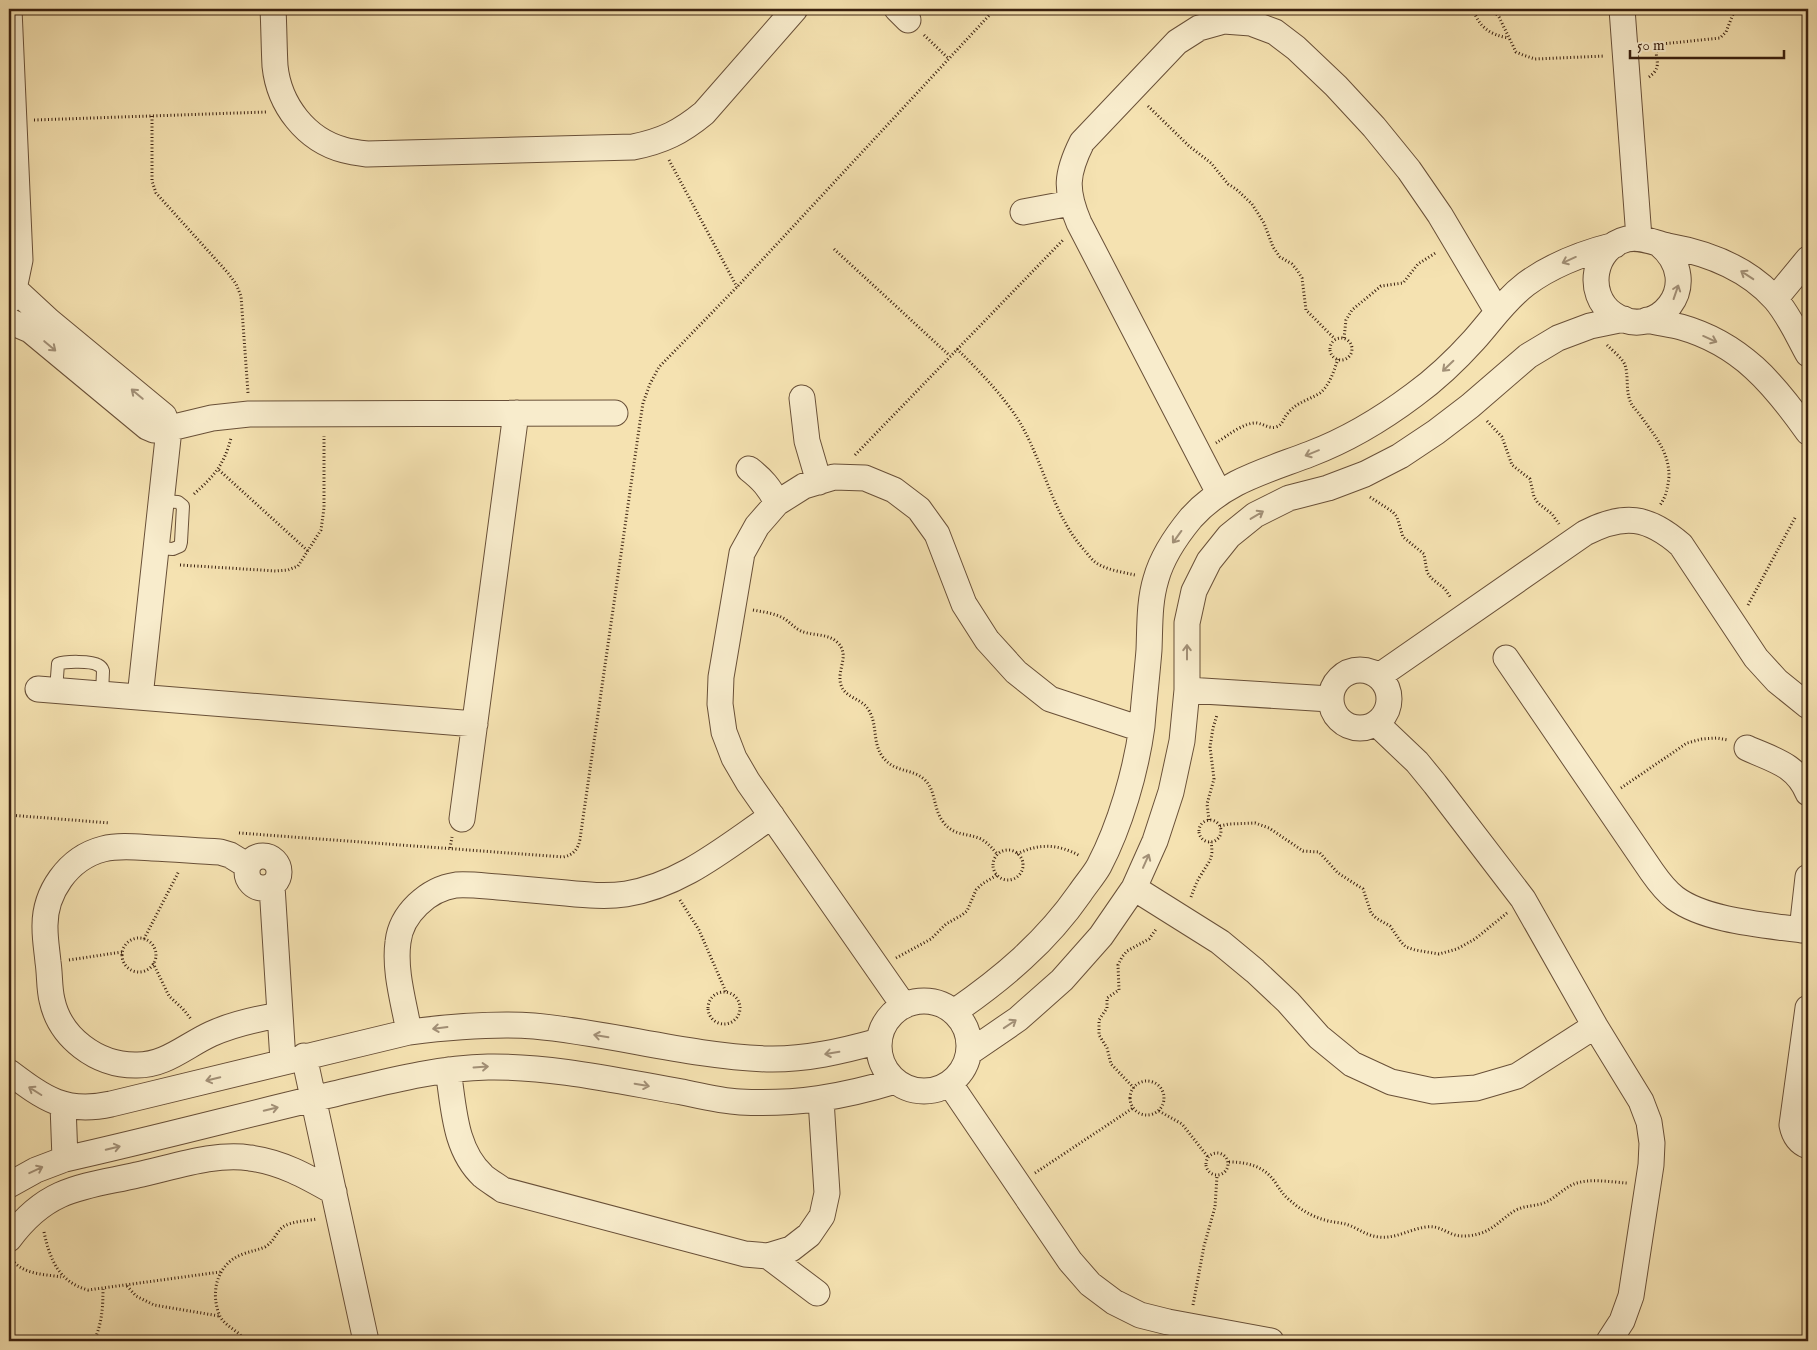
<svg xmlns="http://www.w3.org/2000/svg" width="1817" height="1350" font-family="'IM FELL English',serif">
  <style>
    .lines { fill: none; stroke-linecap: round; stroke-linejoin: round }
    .lane-casing { stroke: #695038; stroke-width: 14 }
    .street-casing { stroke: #695038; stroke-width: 27 }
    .path { stroke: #3a200f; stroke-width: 3; stroke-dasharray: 1 2.5; stroke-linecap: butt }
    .lane { stroke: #f8eccc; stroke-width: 12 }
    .street { stroke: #f8eccc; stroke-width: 25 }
    .oneway { stroke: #a29077 }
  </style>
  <rect width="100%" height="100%" fill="#f5e2b1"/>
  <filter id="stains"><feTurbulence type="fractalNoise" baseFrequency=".004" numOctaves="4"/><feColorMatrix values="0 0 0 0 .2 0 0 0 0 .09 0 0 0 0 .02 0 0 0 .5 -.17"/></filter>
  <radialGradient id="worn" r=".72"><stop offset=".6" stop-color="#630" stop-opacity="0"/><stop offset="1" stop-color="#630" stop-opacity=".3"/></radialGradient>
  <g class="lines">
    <!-- lane casing -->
    <g class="lane-casing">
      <path id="lane" d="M156,548L173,549L180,546L181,542L183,506L178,502L161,501
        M56,690L58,664C65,661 92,661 98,665C102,667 102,668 103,671L102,694"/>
    </g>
    <!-- street casing -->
    <g class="street-casing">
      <path id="street" d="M273,9C274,28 274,47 275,66C279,105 306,140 344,150C351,152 359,153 367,154L633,147C663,141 681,132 704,113L795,9
        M897,9L908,20
        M1622,9L1639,238
        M1023,212L1071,203
        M1659,244C1707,284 1655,344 1613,314C1585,294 1593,247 1627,239C1642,236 1654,243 1668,246C1708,253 1747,268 1775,299C1789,315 1798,336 1808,354
        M9,284L49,321L164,416L169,429L140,697
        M1775,299L1808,259
        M9,301L14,289L20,260L9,9
        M1647,320C1658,323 1670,324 1681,327C1741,344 1774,384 1808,432
        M9,321L30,330L147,427L154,430H162L212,418L249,414L615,413
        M802,398L807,441L819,482
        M749,469C762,479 770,488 777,503
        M1219,493L1079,223C1065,190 1066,174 1082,142L1177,42L1199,28L1224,21L1251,23L1275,32L1296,48L1336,86L1374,127L1409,170L1440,215L1497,311
        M1506,658L1652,872C1659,882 1666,891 1675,898C1707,922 1769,925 1808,931
        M1331 699a29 29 0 1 1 58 0a29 29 0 1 1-58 0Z
        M1379,676L1585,533C1624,513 1648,516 1681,545L1756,658L1777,681L1808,706
        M38,689L475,724
        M1187,690L1330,699
        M1377,724L1417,762L1435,784L1523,899L1595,1026L1641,1101L1649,1122L1652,1143L1651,1165L1631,1296L1622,1321L1609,1341
        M1747,748C1773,760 1796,764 1808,793
        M462,819L516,413
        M247 872a16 16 0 1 1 32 0a16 16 0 1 1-32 0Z
        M248,866L230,855L220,852C198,851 175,849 152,848C136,847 119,845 103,849C68,858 44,893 45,928C45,940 47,951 48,962C50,975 49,988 52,1000C60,1038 97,1065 135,1065C165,1066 185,1046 211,1034C233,1024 256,1019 280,1015
        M272,886L283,1061
        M1134,888L1220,942L1255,971L1288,1002L1319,1037L1352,1064L1391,1082L1433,1091L1476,1088L1517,1076L1595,1026
        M1802,930L1808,877
        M879 1046a45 45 0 1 1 90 0a45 45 0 1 1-90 0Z
        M904,1006L748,782L734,758L724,732L720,704L721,677L742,553L757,526L777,503L804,486L834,477L865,478L894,490L919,509L937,534L964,604L987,640L1016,672L1050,699L1141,729
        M1808,1008L1792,1125C1794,1135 1798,1142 1808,1146
        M954,1012C1003,978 1046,942 1080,893C1086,884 1094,875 1099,866C1120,826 1136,771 1142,726C1144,700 1147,675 1149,650C1150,626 1149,602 1156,579C1162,557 1177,535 1191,518C1224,481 1266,471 1310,454C1347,440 1382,419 1414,395C1436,379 1456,360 1474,340C1491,321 1505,300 1526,284C1553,264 1583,253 1615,245
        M409,1032C404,1003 394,971 398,942C401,914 428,889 456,885C470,884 484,886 498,887C520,889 543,891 566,893C586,895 606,897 626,894C682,885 726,847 772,816
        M970,1052L1018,1019L1062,980L1101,936L1134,888L1155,841L1171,792L1182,741L1187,690V623L1194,591L1209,561L1229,536L1255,515L1289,498L1328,488L1365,474L1400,456L1436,432L1470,406L1528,356L1558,338L1590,326L1624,319
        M304,1056L366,1341
        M448,1070C454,1107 454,1149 483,1176C489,1181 496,1185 503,1190L745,1254L768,1256L791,1249L809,1235L822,1216L827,1193L821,1100
        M9,1072C45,1099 65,1114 111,1104L409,1032C450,1027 492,1023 534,1026C612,1033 688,1056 767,1059C805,1060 843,1051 879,1041
        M950,1084L1070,1261L1090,1284L1114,1302L1140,1315L1168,1322L1271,1341
        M63,1105L65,1159
        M9,1185L36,1170L65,1159C155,1139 244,1115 334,1094C385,1082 436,1068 488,1067C553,1066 618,1081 682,1092C701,1096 721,1101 740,1102C795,1105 843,1097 895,1081
        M9,1239C23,1220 38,1205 60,1195C84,1184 112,1181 137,1175C171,1168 215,1152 250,1158C281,1162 306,1176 334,1192
        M768,1256L817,1293"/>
    </g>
    <!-- path -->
    <path class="path" d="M1473,9C1479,27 1490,35 1509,38
      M1492,9L1499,17L1516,52L1523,55L1535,59L1605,56
      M924,35L949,59
      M1649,77C1667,64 1648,55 1662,44L1720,38L1726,32L1735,9
      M1148,106L1189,146L1211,163L1228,184L1236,189L1252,204L1264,223L1273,247L1280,257L1292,264L1297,270L1302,278L1306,310L1335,339
      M152,116V181L156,193L228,273L236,284L241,296L248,393
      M34,120L266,112
      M669,160L737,287
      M834,249L950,356
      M1330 349a11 11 0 1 1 22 0a11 11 0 1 1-22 0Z
      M1344,338L1346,320L1352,310L1381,286L1403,283L1418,264L1437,252
      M1607,345C1613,351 1622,358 1625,365C1629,377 1625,390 1631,403C1633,407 1637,411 1640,415C1654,435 1669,451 1669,476C1668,487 1666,497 1660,505
      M957,349C979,371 1002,394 1019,421C1044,463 1052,514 1085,551C1088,554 1091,559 1095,562C1106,570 1122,572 1135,575
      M1487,421L1502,437L1512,465L1530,479L1534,497L1538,503L1552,514L1559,524
      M1216,443C1227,436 1244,422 1257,423C1264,424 1269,429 1276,427C1283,425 1283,418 1288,413C1297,402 1309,400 1320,393C1330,385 1334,370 1338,359
      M855,455L1063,240
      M219,470L308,551
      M194,494C214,476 224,465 231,438
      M1370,497L1393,512L1397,517L1403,537L1424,554L1427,572L1431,578L1445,589L1451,598
      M180,565L276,571L288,570L298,566L321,530L324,508V436
      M1748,605L1796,516
      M753,610C763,612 774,613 783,618C789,621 794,628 801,631C812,636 827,633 837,642C851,655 836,670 841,685C845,698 861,698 868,709C878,724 872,741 882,756C894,773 911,768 924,779C937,791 932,808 944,823C954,836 968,833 981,839C988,843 993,849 998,855
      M1621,788L1687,743L1702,739L1717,738L1728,740
      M9,815L110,823
      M1209,820L1207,804L1214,779L1210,747L1213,728L1217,715
      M1199 831a11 11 0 1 1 22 0a11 11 0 1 1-22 0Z
      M1220,826L1229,824L1255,823L1269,828L1303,851L1319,852L1338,873L1363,889L1371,913L1376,918L1390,926L1401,942L1406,947L1415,950L1439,954L1457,949L1475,939L1507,913
      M239,833L563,857C573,855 578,850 580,839L640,422L643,403L650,384L659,367L737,287L995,9
      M450,848L452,837
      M993 865a15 15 0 1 1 30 0a15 15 0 1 1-30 0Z
      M1017,854C1039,843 1059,844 1080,856
      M1191,897C1194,890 1196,882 1201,875C1209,861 1214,859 1211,842
      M680,900L699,930L726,992
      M122 955a17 17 0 1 1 34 0a17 17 0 1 1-34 0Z
      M144,939L179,871
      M896,958L931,939L946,924L962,915L967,911L976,890L982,884L997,875
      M69,960L122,952
      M153,963L169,996L183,1009L191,1019
      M708 1008a16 16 0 1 1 32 0a16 16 0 1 1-32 0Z
      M1130 1098a17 17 0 1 1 34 0a17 17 0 1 1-34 0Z
      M1134,1088L1111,1064L1107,1048L1099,1035V1020L1107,1008V998L1119,990L1118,965L1122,957L1127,951L1149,939L1157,928
      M1159,1111L1182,1124L1208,1157
      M1206 1164a11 11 0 1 1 22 0a11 11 0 1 1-22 0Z
      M1229,1162C1247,1162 1264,1166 1275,1182C1280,1190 1284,1196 1292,1202C1301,1210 1313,1217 1325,1220C1334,1223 1342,1222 1351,1226C1360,1230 1368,1236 1379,1237C1396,1239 1410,1229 1426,1227C1438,1225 1445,1232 1455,1235C1462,1237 1471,1236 1478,1234C1494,1230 1502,1218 1516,1210C1524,1206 1533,1206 1541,1204C1554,1200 1562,1189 1574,1184C1589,1178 1611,1182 1627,1183
      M1035,1173L1133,1108
      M44,1232C50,1260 59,1282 88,1290L220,1272
      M12,1260C25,1275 44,1274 61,1277
      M127,1286L136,1296L154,1305L219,1316
      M1193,1305L1204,1246L1215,1207L1217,1176
      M94,1341C102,1323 103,1308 103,1289
      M245,1341C239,1330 223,1326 219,1314C210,1290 218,1263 243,1254C251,1251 258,1250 265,1247C274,1242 276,1232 283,1227C291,1221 307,1221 317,1219"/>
    <!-- lane -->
    <use href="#lane" class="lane"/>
    <!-- street -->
    <use href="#street" class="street"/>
  </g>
  <!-- one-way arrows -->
  <defs><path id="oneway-shaft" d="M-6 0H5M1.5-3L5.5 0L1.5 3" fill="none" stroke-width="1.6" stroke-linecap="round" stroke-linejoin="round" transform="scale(1.25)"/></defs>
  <g class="oneway">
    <use href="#oneway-shaft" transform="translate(1569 260) rotate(156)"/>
    <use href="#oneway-shaft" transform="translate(1747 275) rotate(-147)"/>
    <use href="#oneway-shaft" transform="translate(1676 292) rotate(-71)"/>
    <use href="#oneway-shaft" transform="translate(1710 339) rotate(24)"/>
    <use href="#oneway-shaft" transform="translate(50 346) rotate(40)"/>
    <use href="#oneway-shaft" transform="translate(1448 366) rotate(136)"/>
    <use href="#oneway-shaft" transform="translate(137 394) rotate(-140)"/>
    <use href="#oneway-shaft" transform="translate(1312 453) rotate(158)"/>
    <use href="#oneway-shaft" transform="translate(1257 515) rotate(-31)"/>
    <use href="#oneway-shaft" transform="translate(1177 537) rotate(126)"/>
    <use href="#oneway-shaft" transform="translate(1187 652) rotate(-90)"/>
    <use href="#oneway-shaft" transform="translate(1146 861) rotate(-66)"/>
    <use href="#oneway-shaft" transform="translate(1010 1024) rotate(-34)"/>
    <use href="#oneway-shaft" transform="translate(440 1028) rotate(173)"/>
    <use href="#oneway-shaft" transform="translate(601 1036) rotate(-171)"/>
    <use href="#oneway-shaft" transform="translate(832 1053) rotate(171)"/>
    <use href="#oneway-shaft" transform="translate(481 1067) rotate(-4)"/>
    <use href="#oneway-shaft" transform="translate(213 1079) rotate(166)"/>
    <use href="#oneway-shaft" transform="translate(642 1085) rotate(10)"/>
    <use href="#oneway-shaft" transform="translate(35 1091) rotate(-148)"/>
    <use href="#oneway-shaft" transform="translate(271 1109) rotate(-14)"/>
    <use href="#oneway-shaft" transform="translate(113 1148) rotate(-14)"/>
    <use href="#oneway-shaft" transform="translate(36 1170) rotate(-25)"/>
  </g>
  <!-- margin -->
  <rect width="1817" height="1350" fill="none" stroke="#f5e2b1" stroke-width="30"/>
  <rect x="10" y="10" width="1797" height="1330" fill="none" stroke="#3a200f" stroke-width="2.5"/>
  <rect x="15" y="15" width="1787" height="1320" fill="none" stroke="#3a200f"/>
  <!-- scale -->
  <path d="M1630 50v8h154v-8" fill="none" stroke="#3a200f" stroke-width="2.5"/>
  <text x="1637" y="50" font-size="15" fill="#3a200f" stroke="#f8eccc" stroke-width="4" paint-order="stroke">50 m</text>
  <rect width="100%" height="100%" filter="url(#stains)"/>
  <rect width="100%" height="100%" fill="url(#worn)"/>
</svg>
